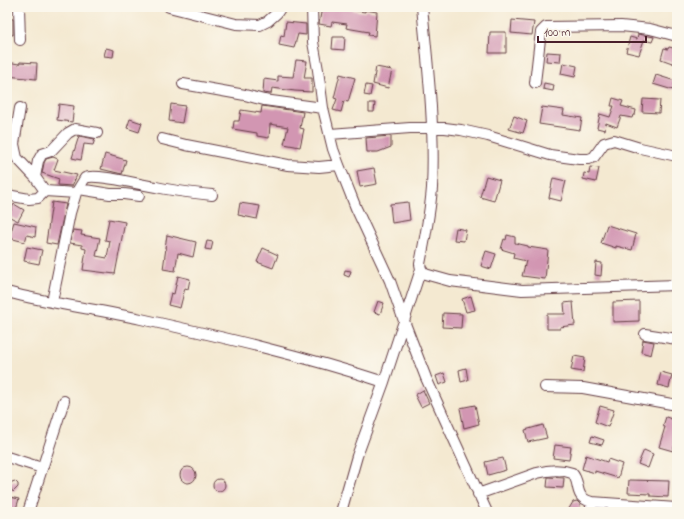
<svg xmlns="http://www.w3.org/2000/svg" width="684" height="519" font-family="'Indie Flower',sans-serif">
  <style>
    .building { fill: #d296b2 }
    .lines { fill: none; stroke-linecap: round; stroke-linejoin: round }
    .minor-casing { stroke: #643d44; stroke-width: 12 }
    .minor { stroke: #fff; stroke-width: 10 }
  </style>
  <rect width="100%" height="100%" fill="#fbf7ec"/>
  <filter id="ink" filterUnits="userSpaceOnUse"><feTurbulence type="fractalNoise" baseFrequency=".025" numOctaves="2"/><feDisplacementMap in="SourceGraphic" scale="8" xChannelSelector="R" yChannelSelector="G"/><feConvolveMatrix kernelMatrix="1 2 1 2 8 2 1 2 1" color-interpolation-filters="sRGB"/></filter>
  <filter id="wash" filterUnits="userSpaceOnUse"><feTurbulence type="fractalNoise" baseFrequency=".012" numOctaves="4" result="noise"/><feDisplacementMap in="SourceGraphic" scale="16" xChannelSelector="R" yChannelSelector="G"/><feGaussianBlur stdDeviation="0.9" result="paint"/><feColorMatrix in="noise" values="0 0 0 0 0 0 0 0 0 0 0 0 0 0 0 0 0 1.4 0 .05"/><feComposite in="paint" operator="in"/></filter>
  <g filter="url(#wash)">
    <rect width="100%" height="100%" fill="#f4e9d1"/>
    <g id="blocks">
      <!-- building -->
      <path class="building" d="M322,7H334L365,12V10L377,12L375,36L368,35L369,32L346,28L347,24L332,22L331,26L319,24Z
        M7,18L13,19V35L7,34Z
        M512,20L534,22L532,35L511,33Z
        M286,22L306,24V35L298,34L294,48L279,45L281,35L284,36Z
        M490,32H506V53H489Z
        M638,34L654,37L652,42L644,40L639,55L626,52L630,37L637,39Z
        M333,37H345L344,50L332,49Z
        M669,47L677,49L675,64L661,59L664,48L668,49Z
        M106,48L114,50L113,57L104,56Z
        M547,52L561,53L560,62L546,61Z
        M296,60L307,61L304,78H312V92L295,91L272,88L271,94L263,93L264,79L278,81V76L293,77Z
        M7,62L19,64L20,62L37,63L36,79L7,76Z
        M563,63L577,66L575,77L561,74Z
        M376,67L392,70L388,88L373,84Z
        M340,74L355,78L348,102L344,101L341,112L333,110L337,99L334,98Z
        M656,75L675,81L673,90L653,84Z
        M544,83L554,85L553,91L543,89Z
        M366,85L372,86L370,96L364,95Z
        M613,98L623,101L621,106L636,110L635,115H633L632,118L621,116L617,127L606,123L605,130L597,128L600,114L610,117L614,106H611Z
        M643,99L660,100L659,113L642,112Z
        M369,103H375L374,112H369Z
        M59,104L74,106L72,122L57,120Z
        M171,104L185,106L182,123L169,121Z
        M262,106L303,112L300,128L304,129L300,147L284,144L288,127L270,124L269,138L257,136V133L233,129L234,121H239L241,110L261,113Z
        M542,107L564,110L563,115L582,118L580,130L539,124Z
        M514,116L527,121L523,133L509,129Z
        M130,119L142,123L139,132L127,128Z
        M79,136L95,139L93,145L84,144L81,160L72,158Z
        M391,136V147L378,152H367L366,138Z
        M105,154L126,160L122,174L101,169Z
        M53,157L58,159L54,170L77,175L72,186L58,185L59,179L42,173L44,163L46,159Z
        M590,167L599,168L596,182L583,179L584,173L589,174Z
        M374,168L377,184L360,187L357,171Z
        M486,176L500,180L494,201L480,197Z
        M553,178L566,181L561,201L549,198Z
        M52,202L66,204L57,245L46,243Z
        M408,202L410,220L392,223L390,204Z
        M240,203L260,206L257,219L238,215Z
        M14,204L24,210L18,221L8,216Z
        M109,219L125,222L115,274L83,270L86,249L82,248V245L70,243L73,230L82,231L81,235L100,238L96,256L107,258L110,241L105,240Z
        M14,222L36,227L35,237L27,235L25,242L9,238Z
        M607,225L636,234L632,250L616,246V248L601,243Z
        M456,228L466,230L464,241L454,240Z
        M167,235L196,242L193,257L178,253L175,271L163,269L166,248H165Z
        M507,235L515,237V243L528,246V247L548,250L545,279L522,276L526,261L513,258L514,253L501,249L504,239L506,240Z
        M207,241L213,242L211,250L205,249Z
        M27,247L42,250L39,264L24,261Z
        M263,248L278,255L273,268L257,262Z
        M486,251L496,254L491,269L481,266Z
        M596,262L602,263L601,276L595,275Z
        M345,270L351,271L349,277L344,275Z
        M178,276L190,279L188,289L185,288L180,308L168,305L171,293L174,294Z
        M471,296L475,310L466,312L462,299Z
        M378,301L384,303L380,314L374,312Z
        M639,301V321L613,322V302Z
        M573,302L575,325L560,327V329H547V314H565L564,303Z
        M443,313L462,314L461,328L442,327Z
        M643,340L654,342L651,355L641,352Z
        M574,356L585,358L583,372L571,370Z
        M466,368L468,380L461,382L459,370Z
        M661,372L672,375L669,388L658,385Z
        M444,373L447,382L439,385L436,376Z
        M423,390L429,403L421,407L415,395Z
        M475,405L479,424L464,428L460,408Z
        M600,406L614,410L608,427L595,422Z
        M666,417L677,421L675,431L677,432V437L673,451L659,447L665,427L663,426Z
        M543,425L547,438L528,442L525,430Z
        M592,436L604,440L602,445L590,442Z
        M555,445L571,447L569,460L553,458Z
        M644,450L653,454L648,468L638,464Z
        M586,455L607,462L608,459L622,464L618,478L595,471V473L582,469Z
        M503,458L506,470L488,475L485,462Z
        M180 475a8 8 0 1 1 16 0a8 8 0 1 1-16 0Z
        M548,477L564,478L563,488L547,487Z
        M213 485a6 6 0 1 1 12 0a6 6 0 1 1-12 0Z
        M629,480L669,481L668,497L650,496V494L628,493Z
        M15,481L18,484V487L13,492L10,487V484L12,482Z
        M10,497L19,499L15,512H7V507Z
        M577,501L580,504L579,512H567L573,502Z"/>
    </g>
  </g>
  <g filter="url(#ink)">
    <use href="#blocks" fill-opacity="0" stroke="#643d44" stroke-width="1"/>
    <g class="lines">
      <!-- minor casing -->
      <g class="minor-casing">
        <path id="minor" d="M19,7L20,40
          M169,7L236,24L260,25L268,21L277,13L281,7
          M312,7L313,42L318,70L323,108L333,149L339,165L356,208L390,281L404,321L426,378L487,512
          M422,7C428,67 435,128 432,188C430,214 425,238 420,264L421,269L425,274L432,276L450,281L522,290L677,285
          M535,83L540,39L541,32L546,27L621,26L650,29L677,36
          M183,84L245,95L264,100L323,108
          M20,108L14,144L17,158L35,177L45,191
          M330,134L410,128H445L461,130L488,136L550,155L579,159H589L594,157L604,143L614,140L640,148L677,156
          M162,139L186,145L288,165L319,167L339,165
          M35,177L38,161L42,154L51,151L68,133L75,129L97,133
          M79,189L110,194H124L139,196
          M7,195L29,199L38,198L45,191L76,193
          M7,292C51,304 96,309 141,319C222,337 305,356 384,382
          M52,302L70,213L76,193L85,178C96,173 141,185 156,187C174,191 193,193 212,195
          M645,334L677,339
          M545,387L583,388L677,405
          M7,457L42,468
          M478,494L537,473C548,470 561,469 572,473C582,483 572,497 592,502
          M28,512L64,401
          M341,512L357,456L384,382L421,269
          M590,512L592,502L676,508"/>
      </g>
      <!-- minor -->
      <use href="#minor" class="minor"/>
    </g>
  </g>
  <!-- margin -->
  <rect width="684" height="519" fill="none" stroke="#fbf7ec" stroke-width="24"/>
  <!-- scale -->
  <path d="M538 36v6h108v-6" fill="none" stroke="#4a1f2b" stroke-width="2"/>
  <text x="544" y="36" font-size="12" fill="#4a1f2b" stroke="#fbf7ec" stroke-width="3" paint-order="stroke">100 m</text>
</svg>
